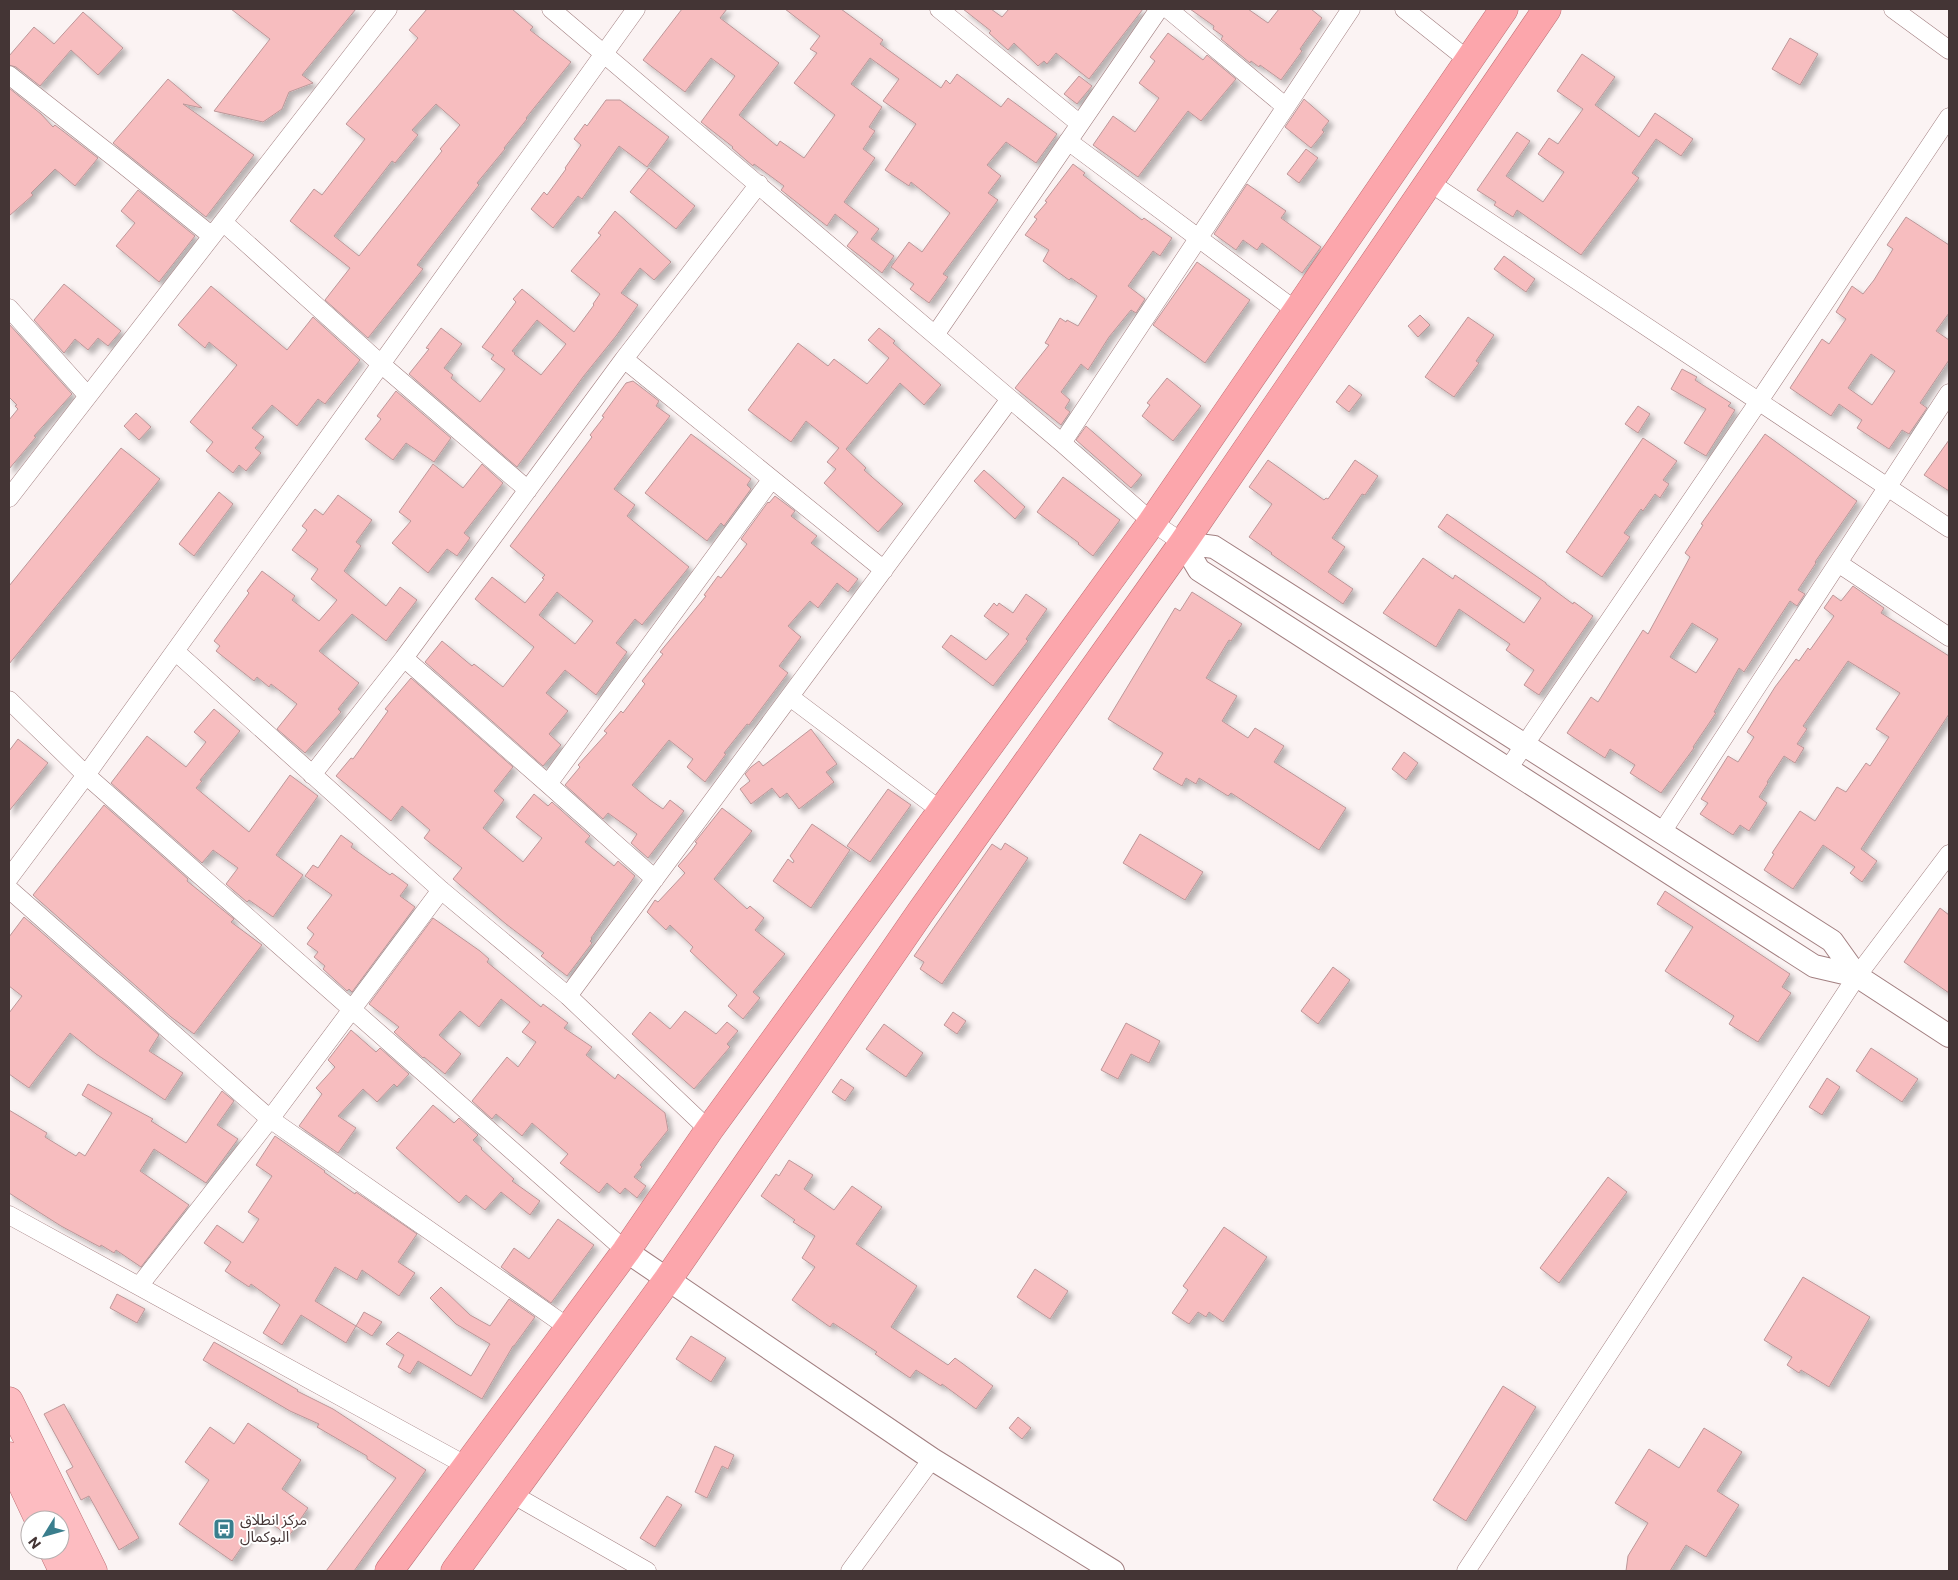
<svg xmlns="http://www.w3.org/2000/svg" width="1958" height="1580" viewBox="0 0 1958 1580" font-family="Commissioner,'Noto Sans Arabic',sans-serif">
  <style>
    .building { fill: #f7bdbf; stroke: #bc9799; fill-rule: evenodd; filter: url(#shadow) }
    .lines { fill: none; stroke-linecap: round; stroke-linejoin: round }
    .minor-casing { stroke: #a27f80; stroke-width: 19 }
    .tertiary-casing { stroke: #a27f80; stroke-width: 24 }
    .primary-casing { stroke: #bc7075; stroke-width: 29 }
    .trunk-casing { stroke: #bc7075; stroke-width: 29 }
    .minor { stroke: #fff; stroke-width: 18 }
    .tertiary { stroke: #fff; stroke-width: 22 }
    .primary { stroke: #fdbcc1; stroke-width: 28 }
    .trunk { stroke: #fca6ac; stroke-width: 28 }
    .labels { text-anchor: middle; stroke-width: 4; stroke-linejoin: round; paint-order: stroke }
    .poi-label { font-size: 15px; fill: #443535; stroke: #fff; text-anchor: start }
  </style>
  <defs>
    <filter id="shadow"><feDropShadow dx="4.5" dy="4.5" stdDeviation="2.5" flood-color="#0004"/></filter>
  </defs>
  <rect width="100%" height="100%" fill="#fbf3f3"/>
  <!-- building -->
  <path class="building" d="M231,9H356L302,75L313,83L289,92L282,109L263,122L214,111L270,39Z
    M427,9H512L533,27L530,30L571,62L526,118L527,119L504,148L505,149L477,183L479,185L417,265L423,269L368,338L325,300L350,268L290,221L314,189L322,195L365,139L346,124L418,38L409,30ZM436,104L460,125L440,149L442,151L359,256L334,236L392,161L395,163L418,135L412,130Z
    M682,9H727L720,18L779,63L739,115L777,146L780,141L804,158L835,115L794,83L817,53L810,49L820,36L785,9H841L883,40L880,44L941,88L946,80L950,84L957,74L1001,107L1008,98L1057,134L1036,163L1006,142L987,165L1001,176L988,193L998,200L943,274L948,277L929,303L910,289L914,284L891,267L909,242L922,252L950,213L911,182L909,186L885,170L916,124L883,101L899,79L870,58L851,84L882,107L869,127L875,131L863,149L875,158L844,202L879,229L871,239L894,256L882,273L847,246L858,232L835,214L827,226L781,190L784,186L754,164L753,166L732,148L733,147L701,122L735,76L711,58L685,92L643,60Z
    M963,9H991L1002,17L1009,9H1143L1089,79L1056,53L1047,64L1044,61L1038,66L1014,43L1008,50L989,33L991,31Z
    M1190,9H1248L1268,23L1279,9H1311L1322,18L1300,49L1302,51L1281,80L1260,65L1259,67L1251,61L1250,63L1221,39L1223,36L1213,29L1214,26Z
    M83,12L123,48L98,75L71,50L40,86L16,67L9,65V56L34,27L54,44Z
    M1168,33L1203,60L1207,55L1236,79L1201,121L1188,111L1138,177L1093,145L1113,116L1135,132L1159,98L1139,83L1155,61L1150,57Z
    M1790,38L1818,54L1800,85L1772,69Z
    M1582,54L1615,77L1595,105L1639,137L1655,113L1693,139L1681,156L1656,139L1632,173L1639,178L1581,255L1517,210L1513,217L1494,205L1496,202L1477,190L1517,132L1530,141L1506,176L1543,202L1564,172L1538,154L1549,138L1558,144L1583,109L1557,91Z
    M1079,76L1092,86L1077,104L1064,94Z
    M168,79L202,108L183,104L254,155L206,217L113,143Z
    M9,88L41,114L53,127L55,125L98,158L75,186L55,169L31,193L33,195L9,216Z
    M1304,99L1329,121L1322,130L1324,132L1311,148L1285,127Z
    M606,100H620L669,137L647,167L619,146L582,199L578,196L553,228L531,209L544,192L547,195L566,169L565,168L581,145L574,139L585,124L587,126Z
    M1306,149L1318,158L1299,183L1287,174Z
    M1073,164L1085,173L1083,175L1142,220L1144,218L1172,238L1160,256L1153,251L1128,286L1145,299L1136,313L1131,310L1109,337L1088,370L1081,364L1061,392L1070,400L1065,408L1070,412L1061,425L1015,388L1049,345L1045,343L1060,318L1066,322L1067,320L1078,326L1097,296L1071,278L1069,280L1047,264L1043,261L1049,250L1025,235L1037,219L1034,217L1047,202L1045,201Z
    M649,168L695,206L676,229L630,192Z
    M1247,184L1286,211L1281,218L1321,247L1302,273L1262,243L1257,250L1243,240L1236,250L1214,234Z
    M138,190L195,236L159,282L116,246L135,223L121,211Z
    M615,211L671,262L654,280L640,268L621,293L638,305L616,336L583,377L517,467L409,374L429,349L426,348L441,328L462,344L444,368L453,375L451,378L480,402L505,369L491,359L494,355L482,347L516,302L513,299L522,289L574,332L594,305L593,304L600,294L571,271L601,235L598,233ZM537,320L566,344L541,375L514,354L515,353L512,351Z
    M1906,217L1949,245V313L1936,331L1949,340V360L1920,403L1927,408L1909,434L1902,430L1889,449L1857,428L1862,420L1839,404L1831,416L1790,388L1822,339L1829,344L1846,319L1836,312L1852,286L1863,294L1874,280L1893,249L1887,245ZM1871,354L1895,371L1872,405L1848,388Z
    M1504,256L1535,279L1526,292L1494,269Z
    M1197,262L1250,300L1205,363L1153,325Z
    M64,284L121,331L108,346L98,338L88,350L75,339L64,353L34,320Z
    M211,286L287,350L313,317L360,360L325,404L318,399L297,426L272,405L252,428L264,437L255,448L261,453L246,471L239,465L233,473L206,451L213,442L190,422L237,365L209,342L205,348L178,325Z
    M1420,315L1430,325L1418,337L1408,326Z
    M1468,317L1494,335L1476,361L1479,363L1454,397L1425,377Z
    M9,324L72,394L34,436L36,437L9,469V420L18,409L15,406L17,405L9,397Z
    M879,328L895,341L893,343L941,385L924,405L900,383L846,449L866,468L864,470L903,504L878,532L824,483L836,469L827,462L839,448L806,421L791,442L748,410L798,343L828,366L834,359L867,384L889,358L868,340Z
    M1682,369L1697,377L1695,380L1731,403L1728,406L1735,410L1706,456L1684,443L1706,409L1671,389Z
    M1167,378L1201,406L1173,441L1142,416L1150,405L1147,403Z
    M633,381L659,401L656,406L670,416L614,489L635,505L627,516L689,567L642,625L635,619L616,643L627,652L596,695L565,670L546,693L568,711L549,734L561,745L543,766L425,662L442,641L472,666L474,664L503,687L534,647L475,599L492,577L525,603L544,579L542,578L545,575L510,546L592,437L590,435L604,417L602,416L626,383ZM557,592L593,621L575,644L539,615Z
    M1349,385L1362,395L1349,412L1336,402Z
    M396,391L451,438L434,462L406,443L393,460L365,439L381,419L377,416Z
    M1638,406L1650,414L1638,433L1625,424Z
    M136,413L151,427L139,440L124,426Z
    M1086,426L1142,475L1131,488L1076,440Z
    M691,434L751,479L747,485L751,489L724,526L721,523L707,541L645,493Z
    M1765,434L1857,501L1815,562L1816,563L1798,590L1805,594L1797,606L1790,601L1744,672L1739,668L1714,712L1716,713L1693,747L1694,748L1661,793L1630,773L1635,765L1610,749L1605,758L1567,733L1591,697L1598,702L1643,630L1648,634L1690,557L1685,553L1703,525L1701,524ZM1692,623L1718,639L1696,673L1670,657Z
    M1643,438L1677,461L1663,480L1669,484L1660,498L1655,494L1643,511L1641,509L1624,533L1630,537L1602,577L1566,552Z
    M1949,440V491L1924,475Z
    M121,448L160,479L9,664V586Z
    M1268,460L1324,500L1326,498L1328,499L1355,460L1378,476L1365,495L1362,494L1332,538L1345,547L1328,572L1353,589L1343,604L1271,554L1272,553L1249,537L1272,504L1249,487Z
    M433,464L463,488L482,464L503,483L464,533L470,538L457,556L447,549L428,573L392,543L411,521L399,512Z
    M984,470L1025,507L1015,519L974,481Z
    M1063,477L1120,520L1093,556L1078,544L1079,543L1037,512Z
    M219,492L233,504L194,556L179,544Z
    M338,495L372,520L356,542L361,546L344,571L386,606L400,587L417,600L386,641L352,614L319,651L359,683L338,709L341,712L305,753L277,729L297,704L271,684L269,687L257,677L254,681L216,651L220,646L214,641L249,593L247,591L262,571L295,596L292,600L319,621L337,600L311,579L318,569L292,550L307,530L302,526L315,509L323,515Z
    M775,496L795,511L791,516L817,536L811,543L858,579L848,592L837,583L818,608L810,601L788,626L801,637L779,666L788,673L749,725L747,724L724,753L726,754L705,782L687,767L693,759L669,740L638,778L632,785L650,800L663,809L670,800L684,811L648,858L631,843L637,834L608,813L603,819L565,785L580,767L578,765L607,733L604,731L621,711L623,713L645,684L642,681L663,654L660,652L706,596L704,595L718,576L721,578L747,544L741,539L768,502L769,503Z
    M1447,514L1546,583V584L1573,604L1574,602L1593,616L1539,695L1524,685L1534,670L1506,650L1510,644L1459,609L1436,647L1383,613L1423,558L1453,579L1455,575L1524,623L1541,598L1438,527Z
    M1853,586L1884,608L1881,613L1949,656V714L1861,849L1877,861L1862,882L1850,873L1855,867L1823,845L1793,889L1764,870L1774,854L1772,853L1800,811L1815,821L1837,787L1846,792L1866,763L1870,766L1889,737L1876,729L1900,693L1848,661L1803,726L1807,729L1797,744L1804,748L1795,763L1784,756L1767,782L1768,783L1759,797L1767,803L1749,831L1740,825L1733,835L1700,814L1708,803L1701,799L1728,756L1738,762L1754,737L1747,732L1775,687L1796,659L1799,661L1808,648L1810,650L1834,616L1824,608L1833,595L1841,601Z
    M1192,592L1242,624L1231,641L1229,640L1206,678L1237,696L1222,721L1248,738L1255,728L1284,746L1274,762L1346,808L1319,850L1231,793L1228,796L1199,778L1196,784L1186,778L1182,786L1153,769L1163,753L1108,719L1175,608L1180,611Z
    M1026,594L1047,609L1026,639L1028,641L993,686L942,647L951,635L986,660L1009,634L984,616L994,603L997,606L999,603L1013,613Z
    M411,678L513,767L494,791L504,800L483,828L523,862L542,838L516,817L534,794L548,806L552,802L590,836L585,842L614,866L618,861L635,876L591,938L592,939L590,941L592,943L567,976L541,956L544,953L506,924L453,879L462,868L424,838L430,830L402,806L391,821L336,776L351,758L353,759L388,711L385,709Z
    M214,709L240,731L200,780L202,781L196,788L249,832L290,775L318,796L276,855L303,875L273,917L249,900L247,902L226,884L238,868L213,850L202,863L111,783L147,736L186,767L206,742L194,732Z
    M811,729L837,764L826,772L834,782L799,809L787,793L780,798L772,788L751,804L740,789L750,781L745,774L751,767L759,761L763,766Z
    M18,739L48,763L9,811V751Z
    M1404,752L1418,763L1406,780L1392,769Z
    M888,789L911,805L870,862L847,846Z
    M104,805L188,879L187,881L234,919L231,922L262,945L194,1034L171,1017L33,895Z
    M722,808L752,831L714,879L747,909L750,906L764,918L755,930L785,954L753,992L760,998L743,1019L728,1006L737,995L690,951L693,947L670,925L666,930L647,912L655,900L658,902L685,873L678,866L692,850L697,843L695,842Z
    M812,824L850,850L811,908L773,881L788,859L793,863L794,861L790,856Z
    M1140,834L1203,872L1185,900L1123,863Z
    M341,835L353,844L351,847L390,875L392,873L408,885L400,896L415,907L352,992L349,989L347,991L323,969L325,966L314,957L318,952L307,944L314,934L307,928L332,895L305,876L313,865L318,868Z
    M1005,843L1028,858L942,984L920,969L924,962L914,956L992,844L1001,850Z
    M1665,891L1790,974L1782,987L1791,993L1758,1042L1729,1024L1734,1016L1665,971L1693,927L1657,904Z
    M1940,908L1949,915V993L1904,962Z
    M24,917L159,1035L149,1051L183,1073L165,1100L96,1054L70,1033L29,1088L9,1074V1013L22,996L9,986V937Z
    M433,918L480,951L489,959L487,962L541,1007L543,1004L568,1023L564,1028L592,1047L586,1055L615,1079L618,1074L665,1113L668,1130L640,1165L642,1167L634,1177L646,1186L637,1198L625,1188L620,1194L607,1183L599,1193L560,1163L568,1154L532,1123L522,1136L496,1114L492,1119L472,1101L507,1057L518,1067L536,1042L522,1032L530,1022L501,999L479,1027L460,1011L439,1035L461,1054L445,1074L424,1057L423,1058L394,1032L399,1027L369,1004Z
    M1333,967L1350,980L1318,1024L1301,1011Z
    M685,1011L716,1034L727,1022L738,1031L727,1044L730,1047L694,1089L632,1034L650,1012L670,1029Z
    M953,1012L966,1021L957,1034L944,1025Z
    M1126,1023L1160,1041L1149,1063L1131,1054L1118,1079L1101,1070Z
    M884,1024L923,1053L906,1077L866,1049Z
    M351,1030L376,1052L380,1048L409,1074L397,1087L394,1084L377,1102L363,1089L338,1116L356,1128L338,1153L299,1126L322,1094L316,1088L335,1067L328,1060Z
    M1871,1048L1918,1079L1902,1102L1856,1071Z
    M1827,1078L1840,1087L1822,1115L1809,1107Z
    M841,1079L854,1088L845,1101L832,1092Z
    M88,1084L153,1119L151,1121L186,1143L222,1091L234,1101L217,1125L238,1139L206,1183L154,1149L140,1171L189,1205L141,1267L116,1250L114,1253L101,1245L100,1247L61,1226L9,1193V1110L47,1133L45,1137L76,1156L79,1152L85,1156L112,1113L82,1095Z
    M433,1105L454,1123L459,1118L478,1135L473,1140L482,1148L481,1149L514,1179L512,1181L540,1201L530,1215L501,1192L485,1210L466,1195L459,1203L396,1148Z
    M275,1136L325,1171L324,1172L355,1194L356,1192L417,1234L398,1262L415,1273L399,1296L362,1270L357,1280L335,1267L315,1301L356,1326L346,1343L301,1315L282,1345L263,1333L280,1305L251,1284L249,1287L225,1271L231,1262L204,1243L217,1225L243,1243L259,1219L248,1212L272,1176L256,1165Z
    M789,1160L813,1175L804,1189L834,1210L852,1186L882,1207L856,1244L917,1286L891,1327L948,1365L955,1358L993,1386L976,1409L942,1384L941,1386L916,1370L910,1378L875,1354L877,1352L833,1323L830,1327L792,1300L815,1267L802,1258L815,1236L793,1222L795,1220L761,1196L776,1174L779,1176Z
    M1608,1177L1627,1192L1559,1283L1540,1268Z
    M558,1219L594,1245L551,1303L501,1267L514,1248L529,1259Z
    M1224,1227L1267,1257L1223,1322L1209,1312L1206,1317L1198,1312L1189,1324L1172,1313L1188,1290L1183,1286Z
    M1035,1269L1068,1291L1050,1319L1017,1297Z
    M1803,1277L1870,1317L1829,1387L1801,1370L1799,1373L1787,1365L1792,1357L1764,1340Z
    M441,1287L470,1315L490,1326L509,1299L535,1317L514,1346H513L482,1399L418,1361L410,1374L398,1367L404,1355L386,1344L398,1332L471,1376L490,1344L456,1324L430,1298Z
    M117,1294L145,1309L137,1323L110,1308Z
    M364,1312L382,1322L372,1336L356,1326Z
    M691,1336L726,1358L711,1382L676,1359Z
    M214,1342L298,1390L297,1391L333,1409L426,1470L354,1571H326L396,1478L367,1459V1456L317,1427L319,1424L290,1411L203,1360Z
    M1503,1386L1536,1407L1466,1521L1433,1500Z
    M64,1404L139,1538L119,1550L89,1496L81,1500L66,1471L73,1467L44,1414Z
    M1018,1417L1031,1428L1022,1439L1009,1428Z
    M248,1423L301,1460L282,1489L308,1508L289,1536L262,1517L232,1561L179,1524L209,1480L185,1462L210,1427L234,1444Z
    M1704,1428L1742,1452L1717,1491L1739,1505L1706,1557L1686,1545L1670,1571H1626L1628,1556L1648,1523L1615,1503L1649,1449L1679,1468Z
    M715,1446L734,1455L728,1469L722,1466L707,1498L695,1492Z
    M667,1496L682,1505L655,1547L640,1538Z"/>
  <g class="lines">
    <!-- minor casing -->
    <g class="minor-casing">
      <path id="minor" d="M551,9L1062,443L1152,522L1183,543
        M939,9L1080,124
        M1168,9L1286,107
        M1404,9L1468,60
        M1893,9L1949,50
        M9,75L120,162L212,236
        M1068,141L1295,310
        M1429,182L1949,528
        M223,222L381,364L528,490
        M9,308L88,396
        M935,335L1159,9
        M624,359L884,570
        M1062,443L1351,9
        M9,498L388,9
        M1838,563L1949,637
        M175,651L441,890L568,996L709,1130
        M404,658L548,784L655,879
        M790,697L940,810
        M9,700L86,775L626,1251
        M1508,769L1759,401L1949,117
        M312,775L404,658L624,359L759,184
        M548,784L771,480
        M1662,832L1949,393
        M9,878L86,775L636,9
        M9,889L270,1119L569,1328
        M568,996L1010,399
        M9,1215L467,1466
        M139,1286L270,1119L441,890
        M512,1494L647,1571
        M850,1571L932,1459
        M1466,1571L1857,976L1949,854"/>
    </g>
    <!-- tertiary casing -->
    <g class="tertiary-casing">
      <path id="tertiary" d="M1183,543L1199,570L1814,966L1857,976L1949,1036
        M1183,543L1214,547L1832,941L1857,976
        M626,1251L932,1459L1113,1571"/>
    </g>
    <!-- primary casing -->
    <g class="primary-casing">
      <path id="primary" d="M9,1401L93,1571
        M9,1456L39,1520
        M53,1550L63,1571"/>
    </g>
    <!-- trunk casing -->
    <g class="trunk-casing">
      <path id="trunk" d="M389,1571L626,1251L709,1130L1152,522L1504,9
        M455,1571L668,1279L920,913L1183,543L1547,9"/>
    </g>
    <!-- minor -->
    <use href="#minor" class="minor"/>
    <!-- tertiary -->
    <use href="#tertiary" class="tertiary"/>
    <!-- primary -->
    <use href="#primary" class="primary"/>
    <!-- trunk -->
    <use href="#trunk" class="trunk"/>
  </g>
  <!-- icons -->
  <defs>
    <g id="bus-square" transform="scale(1.125)"><rect x="-9" y="-9" width="18" height="18" rx="4" fill="#3a7e8d" stroke="#fff"/><path d="M-5-6H5V4H4V6H2V4H-2V6H-4V4H-5ZM-3.5-4V0h7V-4ZM-3.5 1.2v1.5H-2V1.2ZM2 1.2v1.5H3.5V1.2Z" fill="#fff"/></g>
  </defs>
  <g fill-rule="evenodd">
    <use href="#bus-square" x="224" y="1529"/>
  </g>
  <g class="labels">
    <!-- poi labels -->
    <g class="poi-label">
      <text x="240" y="1525">مركز انطلاق<tspan x="240" dy="17">البوكمال</tspan></text>
    </g>
  </g>
  <!-- border -->
  <rect width="1958" height="1580" fill="none" stroke="#443535" stroke-width="20"/>
  <!-- north arrow -->
  <g transform="translate(45 1535) rotate(233)"><circle r="24" fill="#ffffff" stroke="#b4aeae"/>
  <path d="M0-4L9 19L0 12L-9 19Z" fill="#3a7e8d"/>
  <text y="-8" font-size="14" font-weight="bold" text-anchor="middle" fill="#443535">N</text>
  </g>
</svg>
